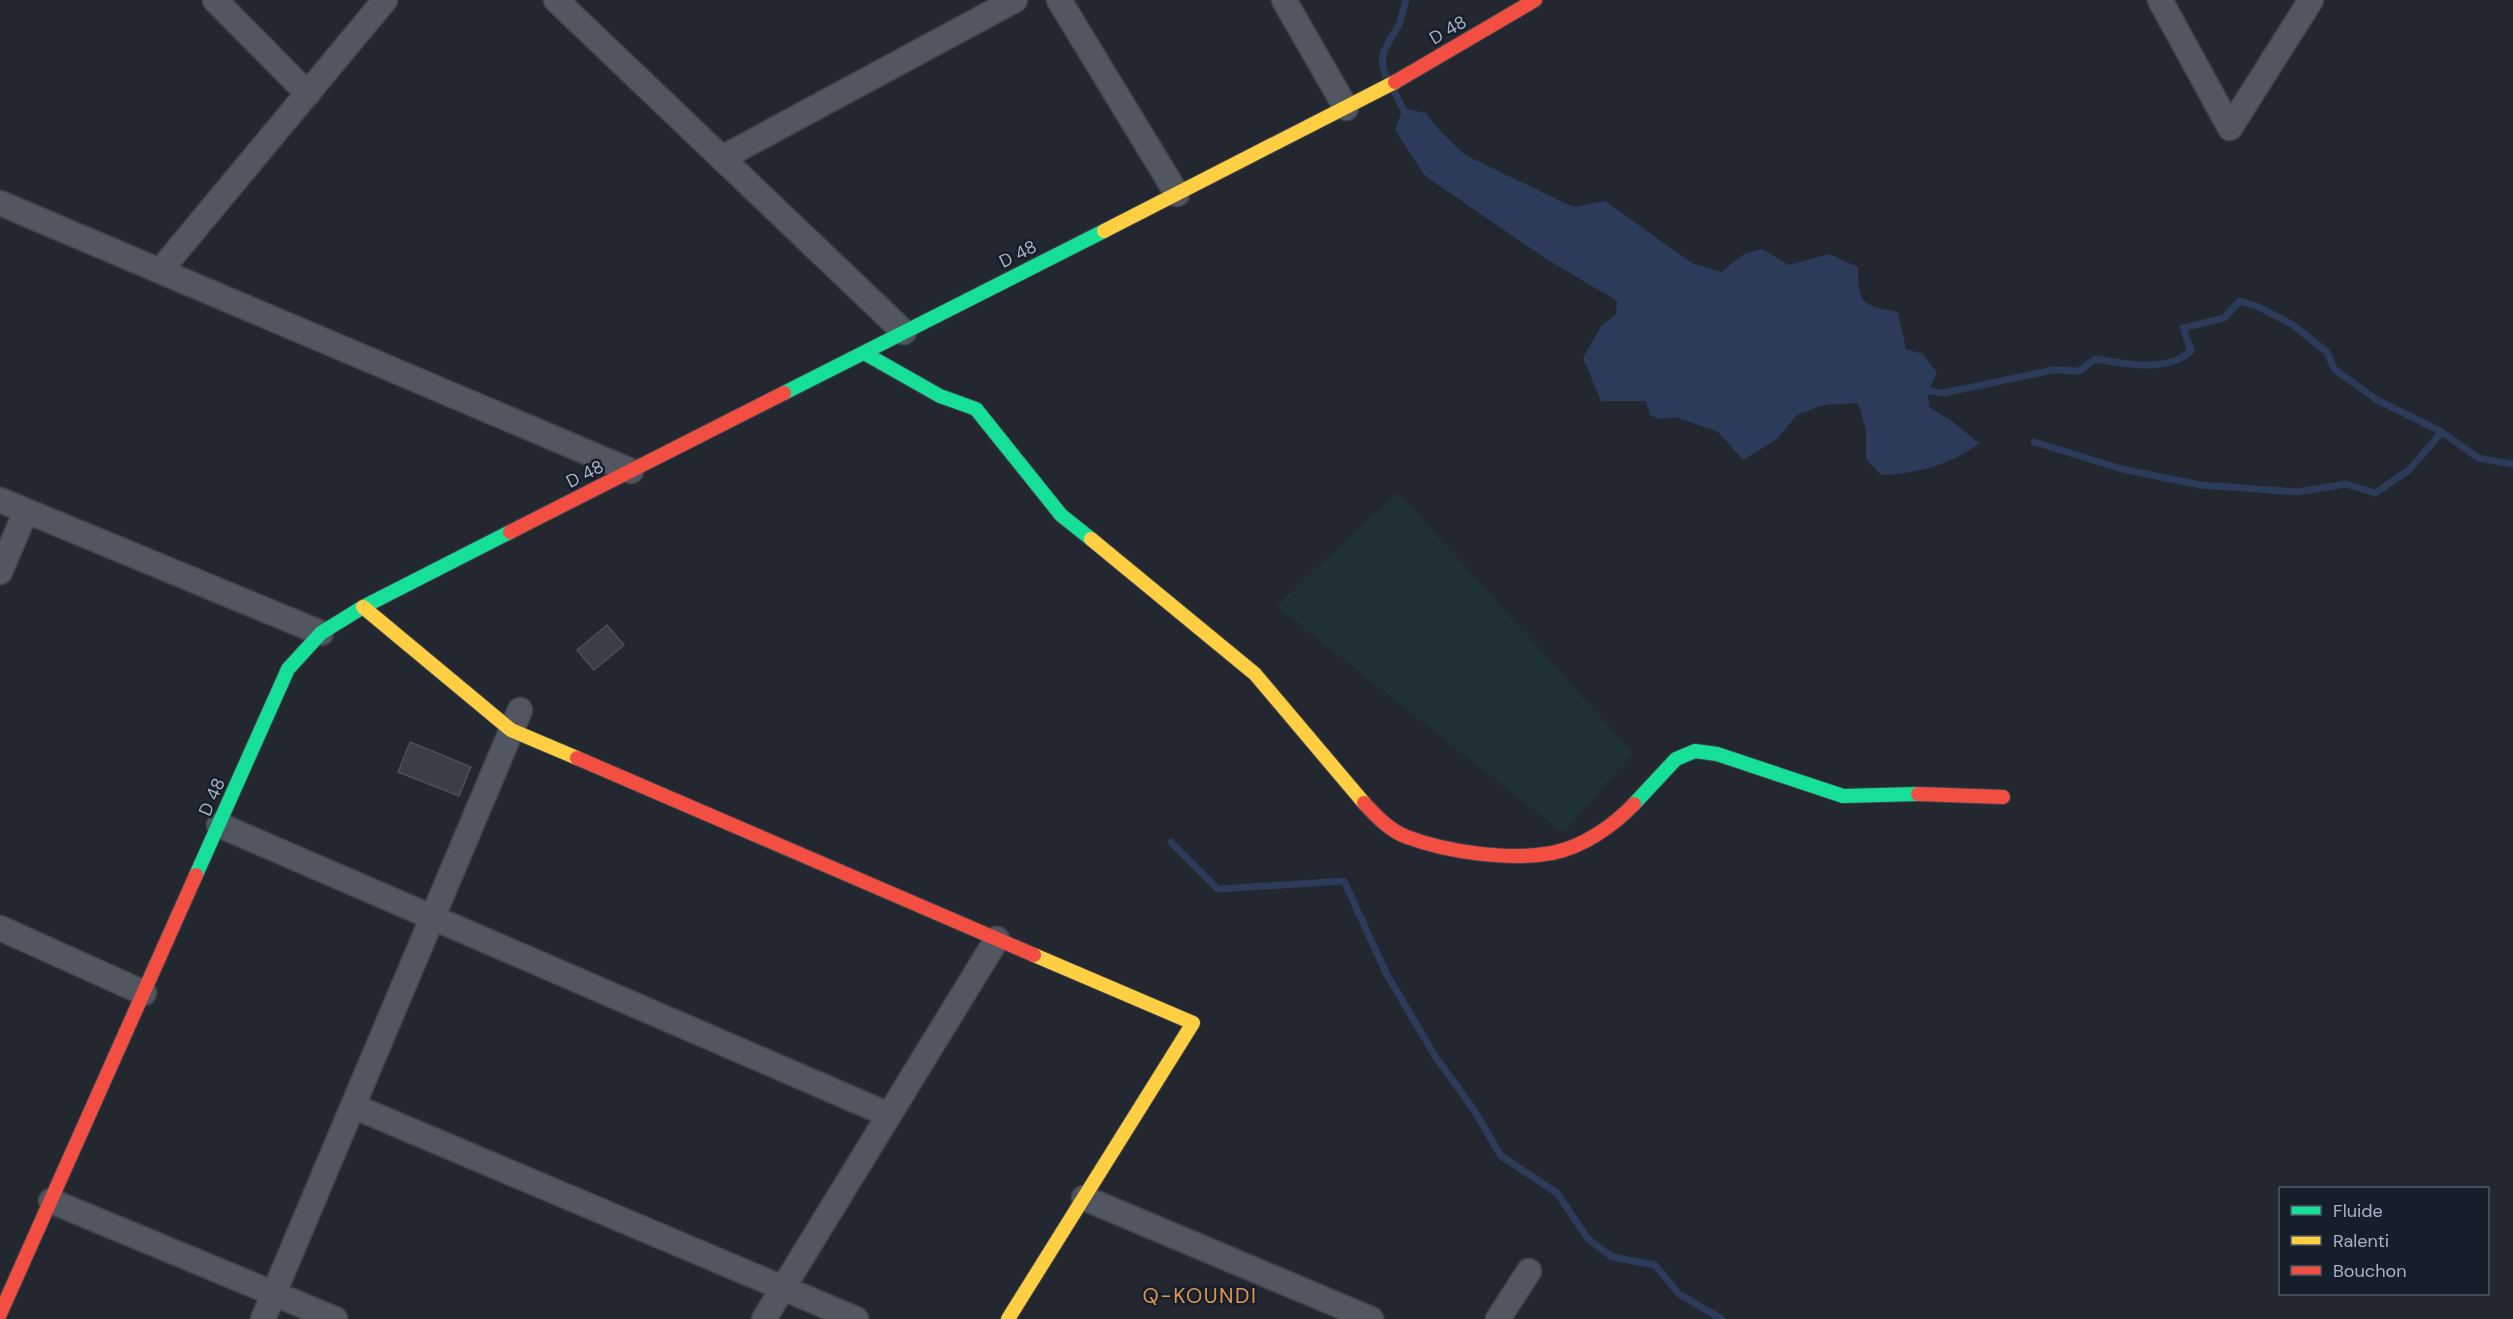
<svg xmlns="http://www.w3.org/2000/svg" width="2513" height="1319" viewBox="0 0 2513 1319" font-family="'DM Sans',sans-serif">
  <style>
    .green { fill: #203136 }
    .water { fill: #2b3b59 }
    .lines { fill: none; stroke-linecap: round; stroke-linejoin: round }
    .stream { stroke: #2b3b59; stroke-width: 7 }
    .building { fill: #3a3e47; stroke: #4a4f58; stroke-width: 1.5 }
    .street-casing { stroke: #3e4249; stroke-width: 27 }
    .fast-casing { stroke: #3e4249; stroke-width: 16 }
    .slow-casing { stroke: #3e4249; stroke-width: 16 }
    .jam-casing { stroke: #3e4249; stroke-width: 16 }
    .street { stroke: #515660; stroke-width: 24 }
    .fast { stroke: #16e098; stroke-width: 14 }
    .slow { stroke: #ffcf43; stroke-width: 14 }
    .jam { stroke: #f24e42; stroke-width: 14 }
    .labels { text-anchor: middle; stroke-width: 5; stroke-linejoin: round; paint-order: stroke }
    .street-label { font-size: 18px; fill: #a9b2c5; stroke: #161d2b }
    .quarter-label { font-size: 21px; letter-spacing: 1.5px; fill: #dc964d; stroke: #161d2b }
  </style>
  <rect width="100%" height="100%" fill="#232730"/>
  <!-- green -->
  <path class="green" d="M1398,492L1633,753L1563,833L1276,606Z"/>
  <!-- water -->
  <path class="water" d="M1403,108L1426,113L1441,132L1465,155L1565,203L1575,207L1605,201L1692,263L1721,272L1744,254L1762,249L1789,265L1829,254L1858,267C1858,305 1862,305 1898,312L1906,349L1923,354L1937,373L1928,392L1929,407L1952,421L1979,443C1952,465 1915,474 1881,475L1866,459V430L1858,403L1823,405L1797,415L1776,440L1743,460L1718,432L1676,417L1659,419L1650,415L1646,401H1601L1583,358L1601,326L1616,314L1617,301L1545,258L1425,176L1395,130Z"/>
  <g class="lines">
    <!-- stream -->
    <path class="stream" d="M1387,78C1375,53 1389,45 1399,24C1402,16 1404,8 1406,0
      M1395,93L1406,115
      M1921,390L1944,393L2053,370L2079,371L2095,359C2125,364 2167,373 2191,351L2183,328L2224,318L2240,301L2259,307L2293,325L2327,352L2334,369L2377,400L2442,432L2478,458L2513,464
      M2034,442L2122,469L2200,485L2298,492L2346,484L2375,493L2409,470L2442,432
      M1171,842L1218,889L1344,881L1386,973L1435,1056L1474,1110L1501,1156L1557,1193L1588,1239L1612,1257L1655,1265L1679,1294L1722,1319"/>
  </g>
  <!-- building -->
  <path class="building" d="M607,625L624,645L594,670L577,650Z
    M410,742L471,767L459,796L398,772Z"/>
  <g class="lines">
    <!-- street casing -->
    <g class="street-casing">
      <path id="street" d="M215,0L308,94
        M556,0L904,332
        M1059,0L1177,194
        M1284,0L1346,108
        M2160,0L2230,128L2311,0
        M722,158L1015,0
        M0,203L631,471
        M160,271L385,0
        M0,500L321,633
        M0,572L26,511
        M219,825L889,1115
        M0,928L144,993
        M353,1106L856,1319
        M1084,1198L1371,1319
        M51,1201L335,1319
        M263,1319L520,710
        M764,1319L997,939
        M1498,1319L1529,1271"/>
    </g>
    <!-- fast casing -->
    <g class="fast-casing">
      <path id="fast" d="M864,353L940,396L976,409L1061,515L1091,539
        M784,393L1104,231
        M1634,804L1676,759L1695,751L1717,754L1843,796L1918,794
        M196,875L288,669L321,633L363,607L510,532"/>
    </g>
    <!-- slow casing -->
    <g class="slow-casing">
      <path id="slow" d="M1104,231L1395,82
        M1091,539L1255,674L1364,803
        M363,607L511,730L577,758
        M1008,1319L1193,1023L1034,955"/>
    </g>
    <!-- jam casing -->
    <g class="jam-casing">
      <path id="jam" d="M1395,82L1535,0
        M510,532L784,393
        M577,758L1034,955
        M1918,794L2003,797
        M1364,803C1376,816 1390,831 1407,837C1447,852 1510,861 1552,853C1583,847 1613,826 1634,804
        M0,1314L196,875"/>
    </g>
    <!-- street -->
    <use href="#street" class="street"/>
    <!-- fast -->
    <use href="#fast" class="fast"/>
    <!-- slow -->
    <use href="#slow" class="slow"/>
    <!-- jam -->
    <use href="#jam" class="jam"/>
  </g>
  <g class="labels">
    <!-- street labels -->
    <g class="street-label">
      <text transform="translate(1448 30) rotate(-30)" y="6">D 48</text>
      <text transform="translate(1018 254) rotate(-27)" y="6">D 48</text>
      <text transform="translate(585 474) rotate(-27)" y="6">D 48</text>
      <text transform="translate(212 797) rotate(-66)" y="6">D 48</text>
    </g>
    <!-- quarter labels -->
    <g class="quarter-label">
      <text x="1200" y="1303">Q-KOUNDI</text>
    </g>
  </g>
  <!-- legend -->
  <rect x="2279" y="1187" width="210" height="108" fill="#161d2b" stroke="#515969" stroke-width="1.5"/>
  <rect x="2291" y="1206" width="30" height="9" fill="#16e098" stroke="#515969" stroke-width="1.5"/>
  <text x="2333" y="1217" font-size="18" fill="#a9b2c5">Fluide</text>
  <rect x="2291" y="1236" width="30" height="9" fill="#ffcf43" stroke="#515969" stroke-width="1.5"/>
  <text x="2333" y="1247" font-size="18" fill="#a9b2c5">Ralenti</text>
  <rect x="2291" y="1266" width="30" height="9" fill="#f24e42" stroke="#515969" stroke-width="1.5"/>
  <text x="2333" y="1277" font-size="18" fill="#a9b2c5">Bouchon</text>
</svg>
